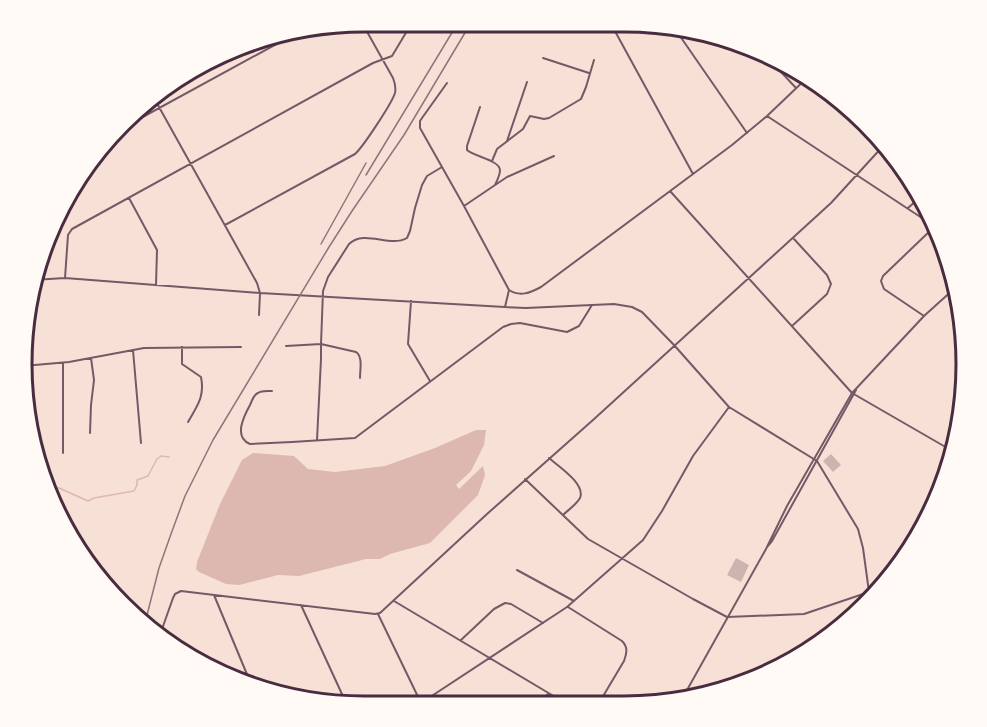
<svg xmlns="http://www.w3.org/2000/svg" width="987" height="727" viewBox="0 0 987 727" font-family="Barlow,sans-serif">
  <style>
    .water { fill: #dcb8b0 }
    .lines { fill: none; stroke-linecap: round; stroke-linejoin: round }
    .stream { stroke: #dcb8b0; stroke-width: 1.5 }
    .building { fill: #ccb4b1 }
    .minor { stroke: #755966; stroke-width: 2 }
    .tertiary { stroke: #755966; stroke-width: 2 }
    .rail { stroke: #8f747c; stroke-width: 1.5 }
    .rim { fill: none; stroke: #4a2c40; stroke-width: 3 }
  </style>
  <rect width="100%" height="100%" fill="#f7e1d7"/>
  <!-- water -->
  <path class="water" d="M476,430H486L484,445L471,471L456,485L459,489L483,466L485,475L478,495L430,543L390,554L380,559H366L299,576L278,575L239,585L226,584L199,572L196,569L197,562L220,504L242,460L253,453L294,456L308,469L335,472L385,466L435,448Z"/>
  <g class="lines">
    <!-- stream -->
    <path class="stream" d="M45,487L59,488L88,501L94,498L134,491L137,485V480L148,476L157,459L161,456L169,457"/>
  </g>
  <!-- building -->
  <path class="building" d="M831,454L841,465L833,472L823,461Z
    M736,558L749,565L741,582L727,575Z"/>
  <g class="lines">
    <!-- minor -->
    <path class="minor" d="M610,22L693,174
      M673,26L747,133
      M543,58L589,73
      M768,58L796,88
      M447,83L422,118L420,121V128L464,206L509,290L505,307
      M154,98L257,283L260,293L259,315
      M480,107L467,146V150C475,157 499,160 500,170C500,175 497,181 495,185
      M767,116L928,222
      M108,136L304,29
      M507,141L527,82
      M492,161L497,149L523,129L530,116L544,119L549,118L581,99L586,87L594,60
      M670,191L852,393L949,449
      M129,198L157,250L156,285
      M464,206L507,177L554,156
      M908,208L917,200
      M225,225L355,154C363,147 392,103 395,93C396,88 395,83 393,78L361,21
      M65,278L68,235L72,229L373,63L392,56L413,21
      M33,280L65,278L260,293L505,307L526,308L614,304L632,307L642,312L674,345L729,407L817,461L858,529L863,548L869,592
      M509,290C520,297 530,293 541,287L732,145L767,116L809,76
      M411,301L408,344L430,381
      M924,316L884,289L881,281L883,276L932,229
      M792,326L827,294L831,284L827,275L794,239
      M286,346L321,344L356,352C363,357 360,369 360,378
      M182,347V364L201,377C205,397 197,406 188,422
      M133,350L141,443
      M63,363V453
      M23,366L69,362L144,348L241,347
      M272,391C268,391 262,390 258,393C253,395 252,401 250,405C244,416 233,437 250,444L292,442L355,438L503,327L511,324L520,323L567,332L579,326L592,305
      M90,433L91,405L94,380L91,358
      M317,440L321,359V344L323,291L328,277L349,244C365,229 389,248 407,238L410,231L415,208L422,185L427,176L442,167
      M549,458C558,466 586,484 580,498C576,505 568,510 563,515
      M525,479L588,539L693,599L727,617L804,614L869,592
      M517,570L574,601
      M214,595L251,684
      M394,601L567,704
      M301,605L347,705
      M568,607L622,641C628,647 627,653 624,661L599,703
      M378,614L421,703
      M161,632L173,598L175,594L181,591L375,614L380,613L487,514L593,420L831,203L884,145
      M461,640L494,609L505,603L511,604L543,623
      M537,704L548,694
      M418,705L567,607L643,540L662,511L693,456L729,407"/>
    <!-- tertiary -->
    <path class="tertiary" d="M767,547L772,541L856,390
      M682,699L766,549L787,506L852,393L924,316L955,288"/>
    <!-- rail -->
    <path class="rail" d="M366,175L459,21
      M321,244L366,163
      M146,619L159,568L171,534L185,496L213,440L329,247L352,211L404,135L472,21"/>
  </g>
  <!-- crop -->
  <path d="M0 0H987V727H0ZM364 32H624A332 332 0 0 1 956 364V364A332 332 0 0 1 624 696H364A332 332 0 0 1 32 364V364A332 332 0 0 1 364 32Z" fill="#fffaf5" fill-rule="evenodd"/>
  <path class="rim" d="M364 32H624A332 332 0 0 1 956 364V364A332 332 0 0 1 624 696H364A332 332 0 0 1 32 364V364A332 332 0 0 1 364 32Z"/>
</svg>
